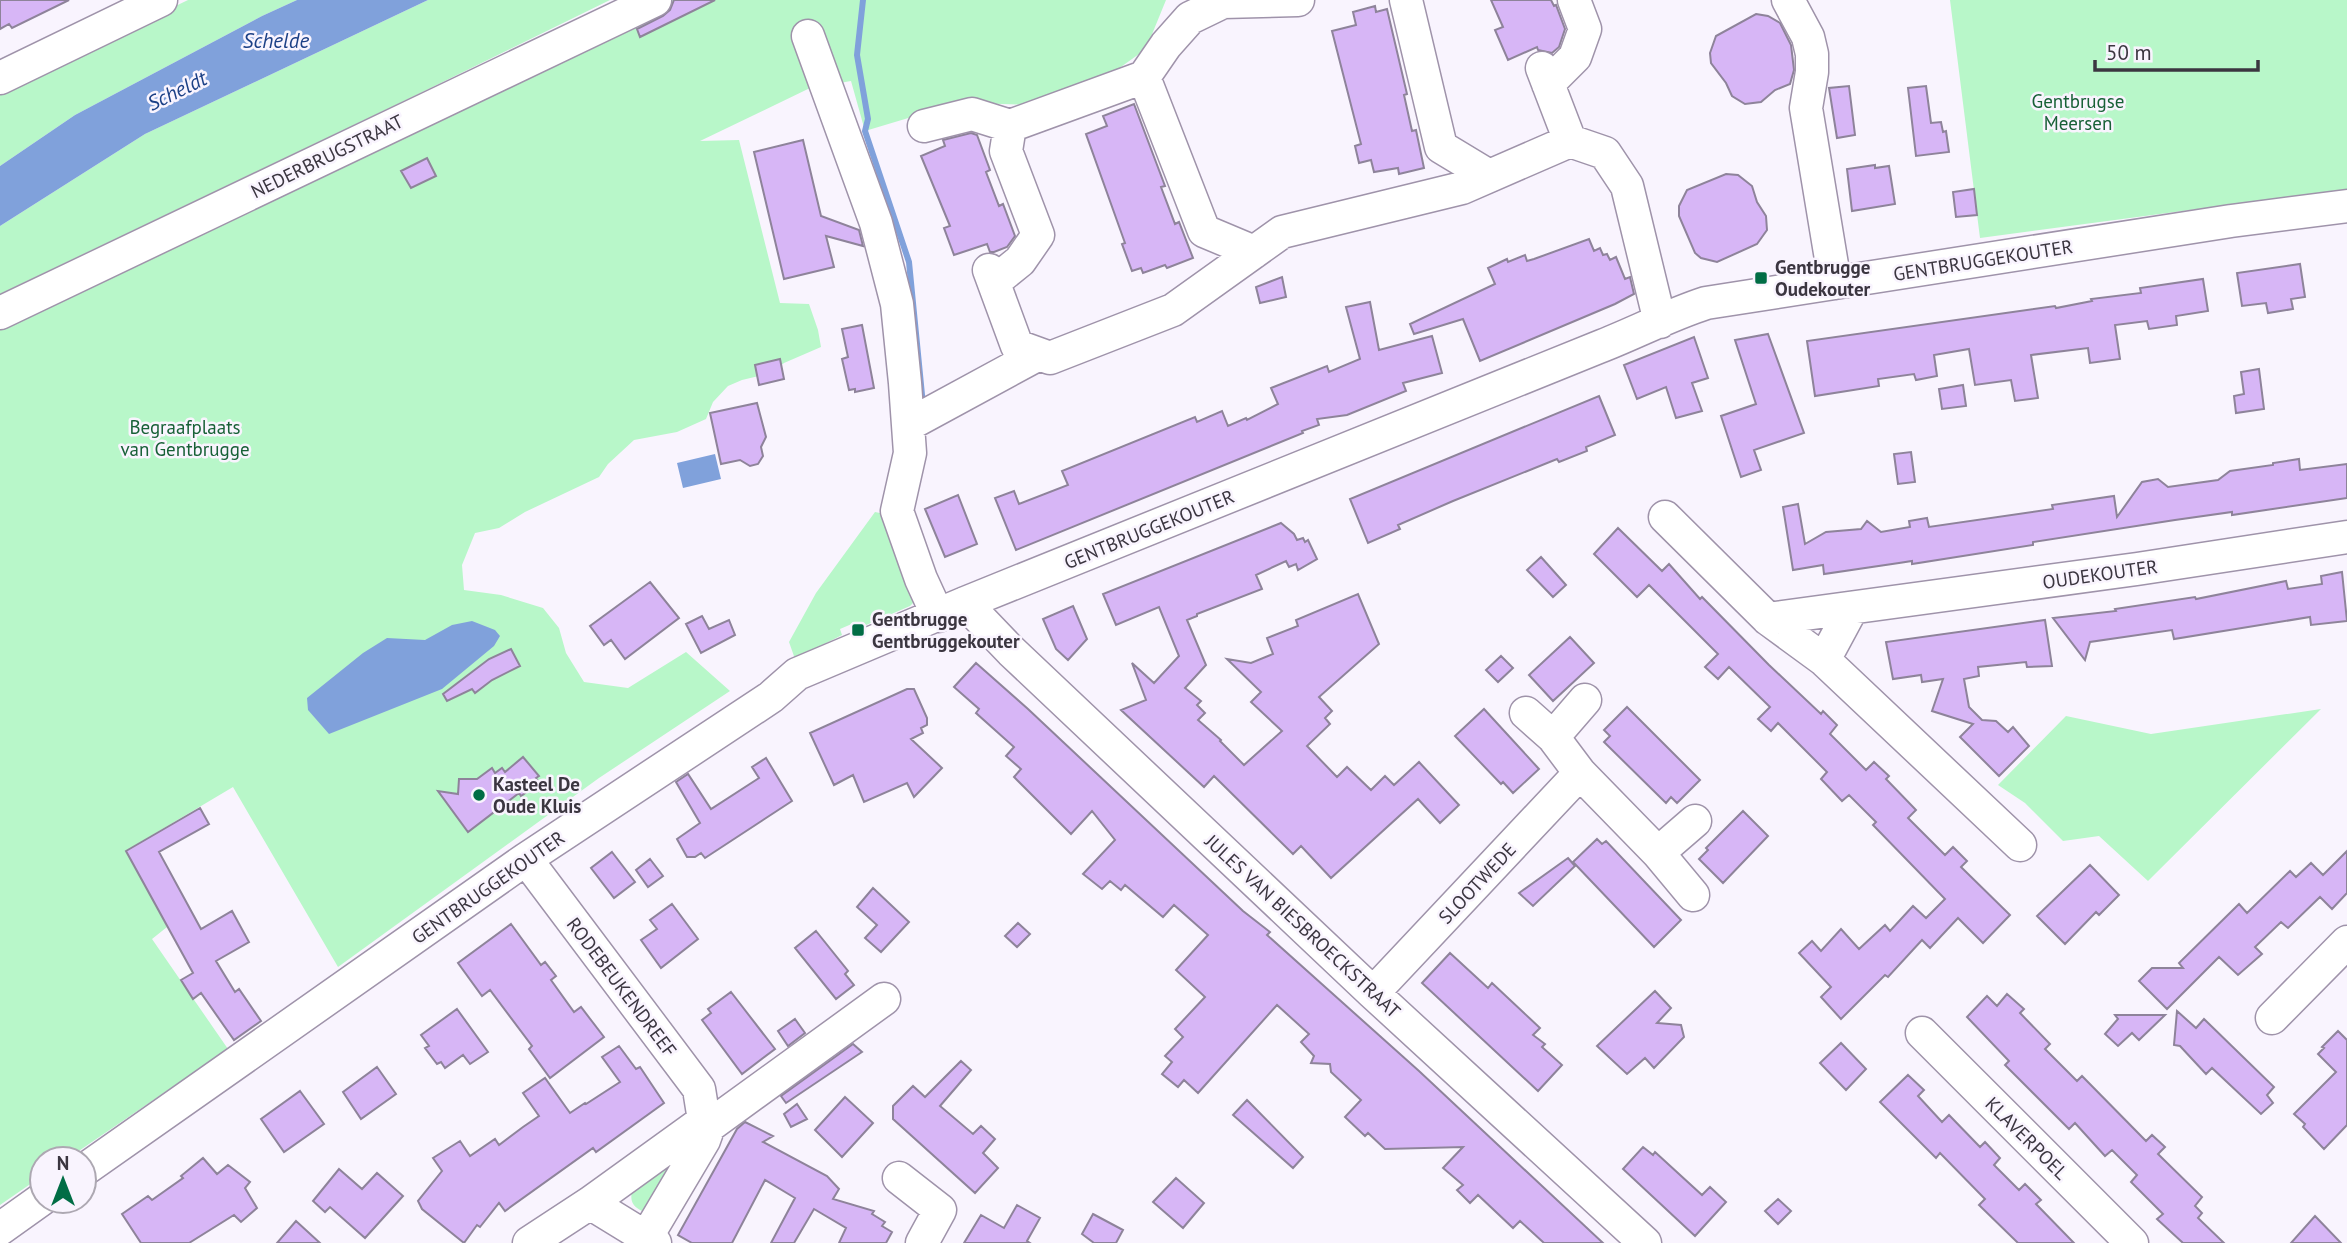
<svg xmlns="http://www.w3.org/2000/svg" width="2347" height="1243" viewBox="0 0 2347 1243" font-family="'PT Sans',sans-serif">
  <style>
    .green { fill: #b8f7c9 }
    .water { fill: #80a1db }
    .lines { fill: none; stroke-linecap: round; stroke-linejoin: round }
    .stream { stroke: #80a1db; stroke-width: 6 }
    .building { fill: #d7b6f6; stroke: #8e839a; stroke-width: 2 }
    .minor-casing { stroke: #9f93aa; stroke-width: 35 }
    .minor { stroke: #fff; stroke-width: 32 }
    .poi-dot { fill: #016d45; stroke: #f9f4fe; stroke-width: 2.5 }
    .labels { text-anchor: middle; stroke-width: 5; stroke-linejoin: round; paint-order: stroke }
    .park-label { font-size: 19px; fill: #186137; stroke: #f9f4fe }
    .street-label { font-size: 19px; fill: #3b3640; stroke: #f9f4fe }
    .poi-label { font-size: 19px; font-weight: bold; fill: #3b3640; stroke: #f9f4fe; text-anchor: start }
    .water-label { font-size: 21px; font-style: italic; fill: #1c4086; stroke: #f9f4fe }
  </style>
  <rect width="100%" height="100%" fill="#f9f4fe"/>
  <!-- green -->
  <path class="green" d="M188,0H297L262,16L75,115L0,166V91Z
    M428,0H610L406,100L0,294V226L145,134Z
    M672,0H1166L1146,49L1097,84L1032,105L971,103L945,107L865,131L851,81L810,88L700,141L739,140L780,303L809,304L818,330L821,347L784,363L771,373L742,380L728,386L713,402L706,419L677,432L634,440L608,464L599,477L525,512L499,528L475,533L462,565L464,590L501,595L543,608L559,628L566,653L584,682L628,688L686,652L730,691L599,778L338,967L233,787L127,850L167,927L152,939L228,1049L67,1159H42V1176L0,1205V323Z
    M1950,0H2347V189L1980,238Z
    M875,512L890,515L916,600L910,606L857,629L854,623L840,629L842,635L795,659L789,642L816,593Z
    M2321,709L2148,881L2099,836L2063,841L2025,803L1998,785L2066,716L2151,734Z
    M682,1151L649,1209L642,1211C632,1206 630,1201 632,1190Z"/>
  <!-- water -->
  <path class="water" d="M297,0H428L145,134L0,226V166L75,115L262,16Z
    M715,454L721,479L683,488L677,463Z
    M472,621L495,630L500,636L494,646L442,689L329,734L308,710L307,698L363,653L387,638L425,640L452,625Z"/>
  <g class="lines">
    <!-- stream -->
    <path class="stream" d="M863,0L857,55L868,119L865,131L909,262L923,405"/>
  </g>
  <!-- building -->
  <path class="building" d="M0,0H69L12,28L9,24L0,29Z
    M674,0H715L640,37L637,29L663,16L670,10Z
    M1491,0H1551L1554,6L1556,5L1565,29L1559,47L1552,53L1538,50L1537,47L1508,60L1495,30L1503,27Z
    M1375,6L1376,12L1387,9L1407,94L1404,95L1412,131L1416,130L1424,168L1399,174L1398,168L1374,172L1371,160L1359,163L1355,146L1361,144L1332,31L1356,25L1353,12Z
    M1756,14L1768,16L1780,23L1791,45L1794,70L1790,84L1775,90L1761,102L1745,104L1732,96L1726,83L1711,63L1710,53L1716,36Z
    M1849,86L1855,135L1837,138L1829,88Z
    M1926,86L1931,123L1941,122L1943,132L1946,131L1949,152L1916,156L1908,88Z
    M1134,104L1165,186L1161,187L1175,224L1179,222L1193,258L1167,268L1165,265L1143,273L1141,268L1132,271L1122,244L1125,243L1086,134L1107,126L1103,116Z
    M971,133L977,135L990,170L986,172L999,206L1003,204L1015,236L1007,247L994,252H990L987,244L954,255L944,228L950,226L921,156L945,146L943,140Z
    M803,140L821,216L859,230L863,246L826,236L834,267L784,279L754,152Z
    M427,158L436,176L411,188L401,171Z
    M1875,165V168L1889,166L1895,204L1852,211L1847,169Z
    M1726,174L1738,175L1752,186L1757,202L1766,216L1767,230L1757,244L1717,262L1701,258L1695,253L1679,216V206L1687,190Z
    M1974,189L1977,215L1956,217L1953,192Z
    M1589,239L1594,251L1600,248L1603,255L1607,254L1610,260L1616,257L1625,279L1630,277L1634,294L1615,304L1480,361L1463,319L1414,334L1410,324L1495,284L1488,268L1507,259L1508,262L1525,255L1527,261L1534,259Z
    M2300,264L2305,297L2291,299L2293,309L2268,313L2266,303L2242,306L2237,273Z
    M1282,277L1286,297L1260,303L1256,287Z
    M2203,279L2208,311L2176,316L2177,325L2149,329L2147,321L2115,325L2120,359L2090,363L2088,348L2031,355L2038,398L2015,401L2011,380L1975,385L1969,349L1934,355L1937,376L1916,380L1914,374L1878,379L1879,386L1815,396L1807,341L2055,306L2056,308L2092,301L2091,299L2141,293L2140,288Z
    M1370,302L1379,350L1432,336L1442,373L1403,383L1406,391L1347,415L1317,419L1319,425L1302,431L1303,433L1016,550L995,498L1014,491L1019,504L1068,485L1062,471L1195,417L1197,422L1222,411L1228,426L1246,418L1247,420L1278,404L1271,388L1327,366L1329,372L1360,359L1346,307Z
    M862,325L874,388L855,392V389L849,390L842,359L848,357L842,329Z
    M1768,334L1804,433L1754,450L1761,470L1741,477L1721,416L1756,404L1735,340Z
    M1694,337L1708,378L1692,383L1702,411L1676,418L1666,387L1637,399L1624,365Z
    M780,359L784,379L759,385L755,365Z
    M2259,369L2264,409L2236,413L2234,396L2244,394L2241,372Z
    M1963,385L1966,406L1942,409L1939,389Z
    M1599,396L1615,435L1586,447L1587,451L1559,462L1557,459L1453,501L1398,525L1400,529L1368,543L1350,499Z
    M757,403L766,437L761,447L763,456L758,464L750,466L740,460L721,464L710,413Z
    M1911,452L1915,482L1898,484L1894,454Z
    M2299,459L2300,470L2347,464V498L2232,515V512L2175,520L2033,542V545L1912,564V561L1899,563L1824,574L1823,565L1793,570L1783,507L1798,504L1805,544L1826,532L1861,529L1867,521L1881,532L1910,527L1909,521L1927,518L1929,527L2053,509L2052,505L2114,496L2117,517L2142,482L2158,479L2168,487L2218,480L2230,471L2273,465V463Z
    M958,495L977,544L945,557L925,509Z
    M1281,523L1294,534L1297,540L1303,538L1305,542L1308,540L1317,559L1298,570L1296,564L1289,567L1286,561L1256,575L1262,589L1197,614V616L1187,620L1206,665L1185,688L1201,701L1197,705L1205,713L1198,720L1221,740L1220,741L1244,765L1282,731L1251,702L1261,692L1227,659L1251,663L1273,654L1267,638L1298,626L1296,620L1358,594L1379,644L1319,697L1332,711L1325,718L1330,724L1307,746L1337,777L1347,767L1371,790L1385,776L1394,785L1419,762L1459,805L1440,823L1418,799L1331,878L1301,846L1293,854L1214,776L1204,787L1121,710L1146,700L1132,663L1154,683L1179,656L1159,607L1116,625L1103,594Z
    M1618,528L1662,571L1669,564L1700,599L1702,597L1769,665L1821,714L1823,711L1837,725L1830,734L1866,770L1874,762L1889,776L1886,779L1916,810L1908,818L1945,855L1953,847L1967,861L1961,867L2010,915L1983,943L1958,918L1930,948L1922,940L1888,977L1885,975L1841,1019L1821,997L1831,987L1799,953L1812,941L1821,951L1841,929L1859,949L1885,925L1890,931L1913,906L1926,918L1945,899L1873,825L1876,822L1849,795L1842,801L1821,779L1827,772L1778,723L1771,731L1758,719L1770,707L1729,667L1718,679L1705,667L1718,654L1649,585L1637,597L1594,554Z
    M1541,557L1566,585L1553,597L1527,570Z
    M2342,572L2347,621L2311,625L2310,617L2174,639L2172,630L2090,642L2085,660L2053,618L2116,611L2115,609L2195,597L2196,599L2286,581L2288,589L2322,584L2321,576Z
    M650,582L679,618L625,659L611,640L604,645L590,626Z
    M1073,606L1087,639L1068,660L1056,649L1043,619Z
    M702,616L709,629L729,620L735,635L701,653L686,624Z
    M2045,620L2052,666L2027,667L2026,662L1978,667L1979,676L1964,679L1969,707L1982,720L1996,721L2008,732L2013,727L2029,746L1999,776L1960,737L1973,724L1932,711L1943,679L1922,682L1921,675L1893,679L1886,642Z
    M1570,637L1594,663L1553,701L1529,675Z
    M511,649L520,666L492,680L475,693L472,689L447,701L443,694L489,659Z
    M1501,656L1513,668L1498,682L1486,670Z
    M976,663L1028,709L1243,911L1270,932L1267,935L1419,1071L1603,1243H1544L1520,1221L1513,1228L1478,1195L1470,1203L1457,1190L1463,1185L1443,1168L1463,1147L1385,1149L1368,1133L1365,1136L1345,1117L1361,1100L1331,1072L1330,1064L1311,1063L1314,1056L1301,1042L1309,1034L1277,1005L1198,1093L1184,1080L1178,1087L1162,1074L1172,1062L1165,1056L1183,1037L1175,1029L1205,997L1176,970L1208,935L1174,905L1163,917L1125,885L1121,890L1110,881L1102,889L1083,874L1115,840L1092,811L1071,834L1014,777L1021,769L1006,756L1014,747L976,713L979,709L954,687Z
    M907,689H914L927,718V725L921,728L923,733L911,739L942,768L914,797L907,783L864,802L853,775L834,785L810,733Z
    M1627,707L1700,780L1677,803L1671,797L1666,803L1604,742L1610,736L1604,730Z
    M1484,709L1539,769L1513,793L1503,782L1501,784L1455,736Z
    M523,757L539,776L536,778L539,783L521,796L519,793L468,832L438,791L458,794L459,779H477L492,768L495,773L502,768L505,772Z
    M766,758L792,801L705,858L701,853L695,857H687L677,839L700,823L676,782L688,774L711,809L759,778L752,767Z
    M200,808L209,824L159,852L201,929L232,911L249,942L216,961L235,992L239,989L261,1021L234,1040L201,993L193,999L181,980L193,973L126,851Z
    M1743,811L1768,836L1723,883L1699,859L1708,850L1706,848Z
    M1597,839L1602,844L1606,841L1681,920L1654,947L1573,862Z
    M2347,851V893L2332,909L2320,897L2288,928L2281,922L2255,947L2262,954L2238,975L2219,957L2167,1009L2139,981L2152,968H2183L2179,963L2239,904L2247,913L2290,871L2296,877L2311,863L2323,875Z
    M612,852L635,882L614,898L591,868Z
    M1568,858L1575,866L1533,906L1519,893Z
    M650,859L663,876L648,887L636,870Z
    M2090,865L2119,895L2099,915L2096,912L2065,944L2037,916Z
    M873,888L909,922L881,952L865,938L877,925L857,907Z
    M672,904L698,939L661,968L641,940L657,929L650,920Z
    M1018,923L1030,934L1017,947L1005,936Z
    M511,924L541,965L545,962L556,976L551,980L574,1012L581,1007L604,1037L550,1078L529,1049L532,1046L490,990L482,996L458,963Z
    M816,931L848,971L845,974L854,985L836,999L795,948Z
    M1450,953L1488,988L1492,983L1540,1028L1533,1035L1545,1044L1542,1047L1562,1065L1538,1091L1422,983Z
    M1655,991L1671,1008L1657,1023L1681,1025L1684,1037L1654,1068L1645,1058L1627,1074L1597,1046Z
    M731,992L775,1049L742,1074L702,1020L711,1013L708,1009Z
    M2007,994L2024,1009L2020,1013L2050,1044L2045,1049L2077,1081L2082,1076L2146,1141L2152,1135L2165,1147L2158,1154L2202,1197L2195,1206L2202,1213L2198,1218L2224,1243H2183L2157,1219L2163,1214L2131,1182L2137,1175L2112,1150L2105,1156L2075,1123L2069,1129L2005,1065L2009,1061L1967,1017L1987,996L1997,1006Z
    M457,1009L488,1052L470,1064L463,1055L445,1068L441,1062L437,1064L425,1048L429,1046L421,1035Z
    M2177,1011L2196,1028L2204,1019L2274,1087L2267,1095L2273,1103L2261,1114L2212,1068L2206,1074L2180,1046L2174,1045Z
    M2115,1015H2165L2139,1040L2132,1033L2118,1046L2105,1034L2118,1019Z
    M795,1019L805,1033L788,1046L778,1031Z
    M2338,1031L2347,1040V1125L2324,1149L2303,1127L2305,1124L2294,1114L2336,1072L2318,1054L2324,1048L2322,1047Z
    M1841,1043L1866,1069L1846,1090L1820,1063Z
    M853,1044L862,1052L786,1103L781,1096Z
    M619,1046L636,1069L640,1067L664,1103L596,1152L593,1148L505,1211L499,1203L480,1227L477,1225L464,1243L422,1209L418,1201L442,1171L433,1158L460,1141L470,1156L495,1139L499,1145L523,1127L539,1116L523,1093L545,1078L570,1113L585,1103L586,1104L620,1082L602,1057Z
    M961,1061L971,1070L940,1106L973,1134L981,1126L995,1139L983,1153L998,1168L975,1193L893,1119V1106L913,1086L925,1097Z
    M377,1067L396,1094L361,1119L343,1092Z
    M1908,1075L1924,1090L1918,1096L1942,1122L1949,1115L1980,1147L1985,1142L2000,1158L1994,1165L2019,1190L2025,1184L2041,1200L2036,1204L2074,1243H2018L1979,1205L1985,1199L1940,1153L1936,1158L1880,1102Z
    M300,1091L324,1124L284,1152L261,1119Z
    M845,1097L873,1123L842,1157L815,1130Z
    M1247,1100L1303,1157L1293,1168L1233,1115Z
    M797,1104L807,1119L791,1127L784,1114Z
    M745,1122L773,1136L763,1142L827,1176L839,1189L833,1199L874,1211L872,1214L885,1222L882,1226L892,1232L886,1243H839L846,1228L814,1209L794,1243H771L795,1198L765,1180L732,1243H692L678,1235L737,1129Z
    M1643,1147L1653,1155L1655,1152L1702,1195L1710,1187L1726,1202L1695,1236L1623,1169Z
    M203,1158L217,1174L228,1165L250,1182L245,1188L257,1208L241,1222L234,1215L189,1243H141L122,1214L148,1196L152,1200L183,1178L181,1176Z
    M339,1169L362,1189L377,1173L403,1196L365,1238L330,1207L325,1212L313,1201Z
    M1176,1178L1204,1203L1183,1228L1153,1202Z
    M1778,1199L1791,1211L1778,1224L1765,1211Z
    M1017,1205L1040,1218L1027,1241L1030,1243H964L981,1215L1004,1228Z
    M1093,1214L1123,1230L1116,1243H1094L1082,1234Z
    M2315,1216L2341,1243H2291Z
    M296,1221L320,1243H277Z"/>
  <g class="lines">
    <!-- minor casing -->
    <g class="minor-casing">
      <path id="minor" d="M1406,0L1441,147L1489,176
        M1788,0L1808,37L1812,54V72L1806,108L1835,283
        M808,36L876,223L897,304L905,383L910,453L897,511L921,579L938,616
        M1144,77L1204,231L1254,252
        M0,78L161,0
        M1548,84L1575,57L1585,29L1574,0
        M924,126L972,114L1010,126
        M1570,141L1605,153L1627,186L1660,322
        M989,270L1017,346L1050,358L1173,310L1282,232L1462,188L1570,141L1542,68
        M994,282L1020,261L1038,235L1006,151L1010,126L1144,77L1166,45L1190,18L1223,2L1298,0
        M0,313L655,0
        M908,425L1037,355
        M1665,517L1768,619L1824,660L2020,845
        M965,603L1011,651L1373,993L1645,1243
        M1768,619L2137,569L2347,537
        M1824,660L1852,608
        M1526,713L1553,737L1580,773
        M1553,737L1585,700
        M1658,853L1695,821
        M526,859L699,1089L703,1114L709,1126L704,1140L646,1238
        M1373,993L1580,773L1658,853L1693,895
        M2272,1018L2347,942
        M1922,1033L2132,1243
        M709,1126L884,999
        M84,1170L526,859L771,697L797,674L965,603L1599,347C1635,333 1669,315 1706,303L2231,221L2347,206
        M899,1178L940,1210L922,1243
        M590,1203L655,1243
        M0,1229L42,1199
        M529,1243L590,1203L705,1120"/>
    </g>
    <!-- minor -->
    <use href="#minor" class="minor"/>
  </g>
  <!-- markers -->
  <g class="poi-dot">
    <rect x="1754" y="271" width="14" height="14" rx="3.5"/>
    <rect x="851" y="623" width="14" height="14" rx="3.5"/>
    <circle cx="479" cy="795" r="7"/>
  </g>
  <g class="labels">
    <!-- park labels -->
    <g class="park-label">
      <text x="2078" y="108">Gentbrugse<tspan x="2078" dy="22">Meersen</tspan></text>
      <text x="185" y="434">Begraafplaats<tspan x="185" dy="22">van Gentbrugge</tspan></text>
    </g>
    <!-- street labels -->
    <g class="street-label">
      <text transform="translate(327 156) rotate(-26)" y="7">NEDERBRUGSTRAAT</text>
      <text transform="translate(1983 260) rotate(-9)" y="7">GENTBRUGGEKOUTER</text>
      <text transform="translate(1149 529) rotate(-22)" y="7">GENTBRUGGEKOUTER</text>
      <text transform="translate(2100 574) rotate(-8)" y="7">OUDEKOUTER</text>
      <text transform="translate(1477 883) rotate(-47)" y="7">SLOOTWEDE</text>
      <text transform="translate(488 887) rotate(-35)" y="7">GENTBRUGGEKOUTER</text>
      <text transform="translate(1303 926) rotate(43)" y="7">JULES VAN BIESBROECKSTRAAT</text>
      <text transform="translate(622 987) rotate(53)" y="7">RODEBEUKENDREEF</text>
      <text transform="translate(2027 1138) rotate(45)" y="7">KLAVERPOEL</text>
    </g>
    <!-- poi labels -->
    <g class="poi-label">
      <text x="1775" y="274">Gentbrugge<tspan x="1775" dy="22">Oudekouter</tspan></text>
      <text x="872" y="626">Gentbrugge<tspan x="872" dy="22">Gentbruggekouter</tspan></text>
      <text x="493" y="791">Kasteel De<tspan x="493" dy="22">Oude Kluis</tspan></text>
    </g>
    <!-- water labels -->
    <g class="water-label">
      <text x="276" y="48">Schelde</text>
      <text transform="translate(177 91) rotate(-26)" y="7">Scheldt</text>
    </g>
  </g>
  <!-- north arrow -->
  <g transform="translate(63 1180)"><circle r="33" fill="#f9f4fe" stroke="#ada8b2" stroke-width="2"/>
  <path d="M0-5L12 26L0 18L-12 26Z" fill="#016d45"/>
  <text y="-10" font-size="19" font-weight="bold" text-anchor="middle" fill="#3b3640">N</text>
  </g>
  <!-- scale -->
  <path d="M2095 60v10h163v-10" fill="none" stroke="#3b3640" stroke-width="3.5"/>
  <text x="2106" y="60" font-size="21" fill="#3b3640" stroke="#f9f4fe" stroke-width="5" paint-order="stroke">50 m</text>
</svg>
